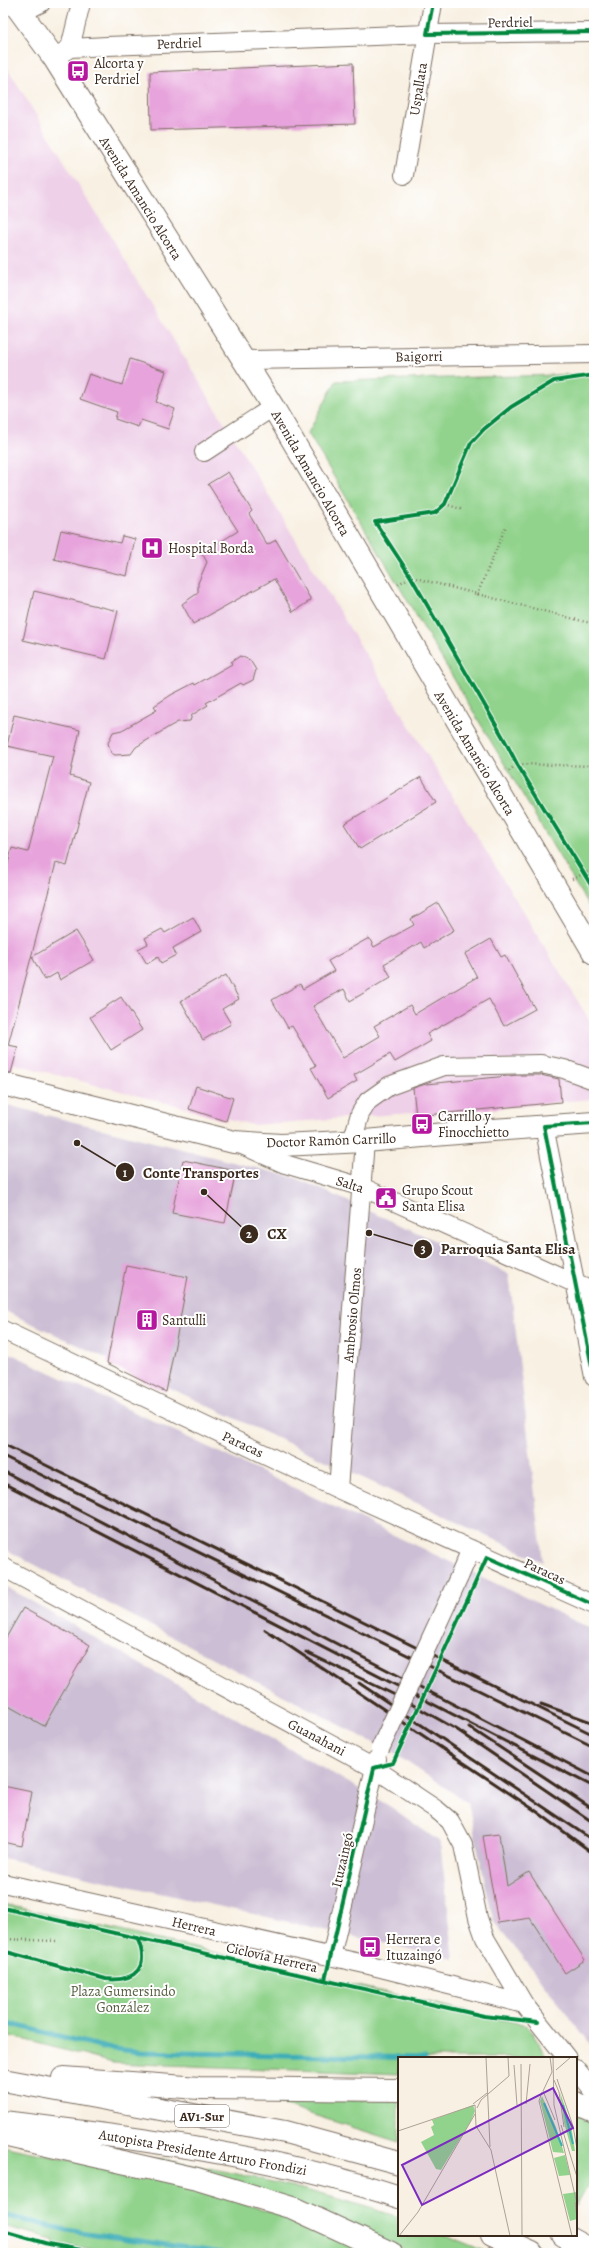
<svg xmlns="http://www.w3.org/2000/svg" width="597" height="2256" viewBox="0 0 597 2256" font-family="Alegreya,serif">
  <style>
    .built { fill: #eed0e8 }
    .industrial { fill: #ccbed4 }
    .green { fill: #91d38c; stroke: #667e55 }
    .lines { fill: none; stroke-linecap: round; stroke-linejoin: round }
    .stream { stroke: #3dadb7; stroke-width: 5 }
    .building { fill: #e7a4dc }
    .minor-casing { stroke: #7d6f63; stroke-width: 20 }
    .major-casing { stroke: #7d6f63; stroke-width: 24 }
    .highway-casing { stroke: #7d6f63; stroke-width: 24 }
    .path { stroke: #7d6f63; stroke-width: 2.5; stroke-dasharray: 1 3; stroke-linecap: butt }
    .minor { stroke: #fff; stroke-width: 18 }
    .major { stroke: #fff; stroke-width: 22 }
    .highway { stroke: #fff; stroke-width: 22 }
    .rail { stroke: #3b2a1e; stroke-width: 3 }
    .minor-bridge-casing { stroke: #7d6f63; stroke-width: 20; stroke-linecap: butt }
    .minor-bridge { stroke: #fff; stroke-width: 18 }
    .cycleway-casing { stroke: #fff; stroke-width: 6 }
    .cycleway { stroke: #00873e; stroke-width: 4 }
    .labels { text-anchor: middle; stroke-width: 4; stroke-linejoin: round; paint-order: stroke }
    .shield { fill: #fff; stroke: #766a62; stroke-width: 1 }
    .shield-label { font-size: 13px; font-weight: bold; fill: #3b2a1e }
    .street-label { font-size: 14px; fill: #3b2a1e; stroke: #fff }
    .poi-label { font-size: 14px; fill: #3b2a1e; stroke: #fff; text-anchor: start }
    .park-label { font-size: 14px; fill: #555d3f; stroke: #fff }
    .inset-river { fill: none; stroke: #3dadb7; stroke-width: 2 }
    .inset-road { fill: none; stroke: #aca194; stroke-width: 1 }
    .view { fill: #7b2cbf; fill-opacity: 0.15; stroke: #7b2cbf; stroke-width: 2 }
    .inset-edge { fill: none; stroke: #3b2a1e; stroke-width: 2 }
    .leader { fill: none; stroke: #3b2a1e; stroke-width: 1.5 }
    .callout-dot { fill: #3b2a1e; stroke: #fff; stroke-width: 1.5 }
    .mark-label { font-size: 12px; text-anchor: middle; font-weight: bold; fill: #fff }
    .callout-label { font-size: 15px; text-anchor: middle; font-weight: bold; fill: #3b2a1e; stroke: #fff; stroke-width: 4; stroke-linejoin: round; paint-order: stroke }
  </style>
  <rect width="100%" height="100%" fill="#fff"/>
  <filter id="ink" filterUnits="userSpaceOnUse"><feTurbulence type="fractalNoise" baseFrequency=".025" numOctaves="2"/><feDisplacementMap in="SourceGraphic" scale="8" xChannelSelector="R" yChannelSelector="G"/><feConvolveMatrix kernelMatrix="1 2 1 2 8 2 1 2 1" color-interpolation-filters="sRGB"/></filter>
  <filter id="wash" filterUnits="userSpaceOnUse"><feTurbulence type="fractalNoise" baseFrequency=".012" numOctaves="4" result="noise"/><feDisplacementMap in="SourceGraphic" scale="16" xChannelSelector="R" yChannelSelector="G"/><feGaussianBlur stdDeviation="0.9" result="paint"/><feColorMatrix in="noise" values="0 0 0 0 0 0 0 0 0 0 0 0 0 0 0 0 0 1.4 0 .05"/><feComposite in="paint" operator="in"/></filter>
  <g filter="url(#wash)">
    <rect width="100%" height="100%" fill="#f8f0e2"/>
    <!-- built -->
    <path class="built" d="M3,66L8,69L594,1028V1099L253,1125L3,1061Z"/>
    <!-- industrial -->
    <path class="industrial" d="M3,1104L296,1178L509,1274L543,1562L3,1310Z
      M3,1350L594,1630V2048L493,1920L468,1803L395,1754L3,1548Z
      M3,1585L391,1807L440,1842L454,1959L3,1858Z"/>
    <!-- green -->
    <path class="green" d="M594,374V915L308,433L336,381Z
      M3,1904L527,2025L548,2058H399V2074L113,2063L3,2034Z
      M266,2100H399V2142Z
      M576,2113L594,2124V2174L576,2206Z
      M3,2146L187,2186L305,2222L375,2253H122L55,2244L53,2239L3,2226Z
      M150,2158C235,2171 317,2191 399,2217V2235H446L490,2253H404L360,2230Z"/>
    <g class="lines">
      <!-- stream -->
      <path class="stream" d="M3,2022L107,2048L141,2052L425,2058
        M3,2215L67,2230L221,2253"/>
    </g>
    <g id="blocks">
      <!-- building -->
      <path class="building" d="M353,63L355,124L151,130L150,72Z
        M130,359L166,371L156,402L175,409L168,429L141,420L138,427L115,419L117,412L80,399L89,374L122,385Z
        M228,472L252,511L249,514L267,545L276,540L311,600L293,612L274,579L193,624L182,604L198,593V583L207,562L202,553L238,531L208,484Z
        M61,530L120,543L122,536L135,539L127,576L54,559Z
        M34,591L118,611L106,659L23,640Z
        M240,656L250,660L256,670L253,680L243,685L241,683L206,703L208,705L192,715L190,721L178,722L169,727L136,747L131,754L115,755L111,753L108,743L113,732L122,730L157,710L154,706L171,695L194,683L195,685L232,664L231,662Z
        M14,715L80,730L70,776L89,782L67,866L56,863L8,1045L18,1047L11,1073L3,1072V883L12,848L28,852L53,756L7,746Z
        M421,777L436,802L360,849L344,824Z
        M438,903L454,930L424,948L421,942L384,964L391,977L350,1001L344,989L313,1006L343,1058L380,1036L374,1026L410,1005L415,1014L477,977L465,954L491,939L501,957L505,955L535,1009L504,1026L489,999L427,1034L431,1041L395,1062L390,1054L354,1075L357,1081L328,1098L311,1068L316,1066L292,1026L288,1028L272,1000L300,984L303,989L334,971L328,961L369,938L374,947L414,925L411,919Z
        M193,917L201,932L173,948L176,955L161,963L158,957L147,964L138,949L148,944L145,938L162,929L165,933Z
        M76,931L94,960L60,980L57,973L45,980L32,957Z
        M226,975L239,999L222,1009L231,1024L203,1040L181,1001Z
        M121,997L142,1030L111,1050L90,1017Z
        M518,1075H540L559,1079L561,1102L416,1116L413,1088L426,1084Z
        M196,1086L233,1098L226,1121L189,1109Z
        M183,1160L236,1171L225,1223L172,1213Z
        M126,1265L188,1277L166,1392L107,1363Z
        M23,1608L90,1645L44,1726L3,1703V1643Z
        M3,1786L32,1792L22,1846L3,1842Z
        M499,1834L507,1886L529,1872L585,1960L565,1973L530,1918L498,1923L483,1836Z"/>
    </g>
  </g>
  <g filter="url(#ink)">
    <use href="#blocks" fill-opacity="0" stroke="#7d6f63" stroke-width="1"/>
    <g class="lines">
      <!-- minor casing -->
      <g class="minor-casing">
        <path id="minor" d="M21,13L41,3
          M70,48L81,3
          M54,58L70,48L107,46L427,34L594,32
          M404,175L433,3
          M244,360L594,354
          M204,452L273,407
          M544,1126L594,1377
          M352,1142L360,1114L368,1101L389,1086L444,1066L541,1064L564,1069L594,1080
          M242,1145L285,1164L362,1187L594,1292
          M3,1330L338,1489L594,1605
          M338,1489L365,1141
          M3,1567L374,1768L437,1810L450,1821L463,1845L478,1918L485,1938L524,2004L567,2058
          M459,1577L471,1549
          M3,1883L369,1965L524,2004
          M331,1957L377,1759
          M576,2069L594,2091"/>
      </g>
      <!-- major casing -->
      <g class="major-casing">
        <path id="major" d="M14,3L54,58L273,407L594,953
          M3,1084L234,1142L281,1145L365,1141L492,1130L594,1123"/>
      </g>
      <!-- highway casing -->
      <g class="highway-casing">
        <path id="highway" d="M63,2078L199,2088L399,2090
          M3,2080L285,2132L399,2163
          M576,2103L594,2111
          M3,2122C137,2138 271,2155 399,2197
          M3,2135L197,2179L293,2208L391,2253
          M492,2235L532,2253
          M563,2235L594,2252"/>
      </g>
      <!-- path -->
      <path class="path" d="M445,504L461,509
        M398,584L411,577L594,624
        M477,595L506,526
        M509,771L517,764L594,766
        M572,879L594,869
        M3,1939L56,1941"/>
      <!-- minor -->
      <use href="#minor" class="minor"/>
      <!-- major -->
      <use href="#major" class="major"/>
      <!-- highway -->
      <use href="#highway" class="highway"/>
      <!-- rail -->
      <path class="rail" d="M3,1444L594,1735
        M3,1456L594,1747
        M3,1471L594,1777
        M3,1483L594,1787
        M265,1630L536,1811L594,1854
        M306,1652L397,1696L456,1729L594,1823
        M359,1683L594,1841
        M541,1704L594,1723
        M469,1727L594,1810"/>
      <!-- minor-bridge casing -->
      <g class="minor-bridge-casing">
        <path id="minor-bridge" d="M380,1749L459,1577"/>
      </g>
      <!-- minor-bridge -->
      <use href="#minor-bridge" class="minor-bridge"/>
      <!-- cycleway casing -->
      <g class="cycleway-casing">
        <path id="cycleway" d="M433,3L427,34L594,32
          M594,375L554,381L511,407L484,429L471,443L445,504L435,513L375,522L411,577L504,739L517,764L594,890
          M594,1123L544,1126L594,1377
          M3,1908L484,2016L538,2022
          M3,1951L106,1979C137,1982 150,1966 137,1938
          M325,1980L374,1768L393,1763L487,1557L594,1605
          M3,2231L48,2244L98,2253"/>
      </g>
      <!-- cycleway -->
      <use href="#cycleway" class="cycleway"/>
    </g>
  </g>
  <!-- icons -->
  <defs>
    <g id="bus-square" transform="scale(1.15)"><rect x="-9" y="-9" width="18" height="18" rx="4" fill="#b5179e" stroke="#fff"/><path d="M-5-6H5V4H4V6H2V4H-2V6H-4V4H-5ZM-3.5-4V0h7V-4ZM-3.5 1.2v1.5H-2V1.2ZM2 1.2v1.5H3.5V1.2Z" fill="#fff"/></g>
    <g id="hospital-square" transform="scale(1.15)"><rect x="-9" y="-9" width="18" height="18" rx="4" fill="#b5179e" stroke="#fff"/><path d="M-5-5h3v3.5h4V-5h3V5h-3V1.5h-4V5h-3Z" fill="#fff"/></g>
    <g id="civic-square" transform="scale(1.15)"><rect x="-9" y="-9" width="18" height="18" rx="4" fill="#b5179e" stroke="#fff"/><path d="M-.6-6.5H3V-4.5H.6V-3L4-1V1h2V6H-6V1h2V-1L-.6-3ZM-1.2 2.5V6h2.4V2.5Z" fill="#fff"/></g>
    <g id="building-square" transform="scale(1.15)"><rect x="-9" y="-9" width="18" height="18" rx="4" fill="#b5179e" stroke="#fff"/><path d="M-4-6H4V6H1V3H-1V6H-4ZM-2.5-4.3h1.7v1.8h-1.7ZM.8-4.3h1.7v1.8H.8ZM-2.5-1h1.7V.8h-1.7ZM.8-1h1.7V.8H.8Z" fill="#fff"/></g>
  </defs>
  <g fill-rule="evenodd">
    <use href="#bus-square" x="78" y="71"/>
    <use href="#hospital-square" x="152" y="548"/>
    <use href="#bus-square" x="422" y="1124"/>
    <use href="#civic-square" x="386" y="1198"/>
    <use href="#building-square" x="147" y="1320"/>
    <use href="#bus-square" x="370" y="1947"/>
  </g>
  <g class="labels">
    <!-- shield labels -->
    <rect class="shield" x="175" y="2105" width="54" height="22" rx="3"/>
    <g class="shield-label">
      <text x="202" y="2121">AV1-Sur</text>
    </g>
    <!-- street labels -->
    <g class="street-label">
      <text transform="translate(510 22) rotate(-1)" y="5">Perdriel</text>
      <text transform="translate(179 43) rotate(-2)" y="5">Perdriel</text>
      <text transform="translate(418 89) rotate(-81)" y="5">Uspallata</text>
      <text transform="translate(141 198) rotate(58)" y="5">Avenida Amancio Alcorta</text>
      <text transform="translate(419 356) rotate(-1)" y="5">Baigorri</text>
      <text transform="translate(311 473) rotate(60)" y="5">Avenida Amancio Alcorta</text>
      <text transform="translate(475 753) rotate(59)" y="5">Avenida Amancio Alcorta</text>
      <text transform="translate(331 1140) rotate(-2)" y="5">Doctor Ramón Carrillo</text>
      <text transform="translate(350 1184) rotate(18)" y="5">Salta</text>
      <text transform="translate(352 1315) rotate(-85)" y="5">Ambrosio Olmos</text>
      <text transform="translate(243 1444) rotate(25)" y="5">Paracas</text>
      <text transform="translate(545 1571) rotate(25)" y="5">Paracas</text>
      <text transform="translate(317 1737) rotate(28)" y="5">Guanahani</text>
      <text transform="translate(342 1860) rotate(-77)" y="5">Ituzaingó</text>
      <text transform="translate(194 1926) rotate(13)" y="5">Herrera</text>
      <text transform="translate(272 1957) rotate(13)" y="5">Ciclovía Herrera</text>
      <text transform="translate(203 2152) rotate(10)" y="5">Autopista Presidente Arturo Frondizi</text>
    </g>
    <!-- poi labels -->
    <g class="poi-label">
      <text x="94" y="68">Alcorta y<tspan x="94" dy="16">Perdriel</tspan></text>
      <text x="168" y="553">Hospital Borda</text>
      <text x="438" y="1121">Carrillo y<tspan x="438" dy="16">Finocchietto</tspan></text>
      <text x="402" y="1195">Grupo Scout<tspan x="402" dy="16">Santa Elisa</tspan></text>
      <text x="162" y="1325">Santulli</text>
      <text x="386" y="1944">Herrera e<tspan x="386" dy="16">Ituzaingó</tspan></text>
    </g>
    <!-- park labels -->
    <g class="park-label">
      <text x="123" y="1996">Plaza Gumersindo<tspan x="123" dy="16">González</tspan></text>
    </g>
  </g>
  <!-- overview -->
  <g transform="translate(398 2057)">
    <rect width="179" height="179" fill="#f8f0e2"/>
    <path d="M162,35L173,68L177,94H174L166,66ZM144,39L158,70L166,96L155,95L142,44ZM75,48L77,54L73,64L43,113L38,112L23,85L36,78L33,70L36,68L34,63ZM167,98L172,118L161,119L156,101ZM179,135V162L172,164L165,137Z" fill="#91d38c"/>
    <path class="inset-river" d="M146,46L164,89M165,48L175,87"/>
    <path class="inset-road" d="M88,0L92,90M155,0L156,48L179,147M123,7L124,179M116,8L119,48M158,13L173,0M159,22L175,69L179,92M156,23L161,35L166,70M145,34L154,15L152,0M145,34L157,63M144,35L141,44L174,179M75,47L89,36M128,47L132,7M79,51L83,43L111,19L110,0M163,68L179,120M0,74L77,48L78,69L93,93L112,179M177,145L179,161M1,179L20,155L77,57"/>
    <path class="view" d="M155,31L175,71L24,148L4,108Z"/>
    <rect width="179" height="179" class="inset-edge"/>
  </g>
  <!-- callouts -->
  <path class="leader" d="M77 1143L125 1172M204 1192L249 1234M369 1233L423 1249"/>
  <g class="callout-dot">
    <circle cx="77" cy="1143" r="4"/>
    <circle cx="204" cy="1192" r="4"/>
    <circle cx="369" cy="1233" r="4"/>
    <circle cx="125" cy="1172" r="10"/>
    <circle cx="249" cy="1234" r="10"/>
    <circle cx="423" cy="1249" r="10"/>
  </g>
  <g class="mark-label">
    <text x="125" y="1177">1</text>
    <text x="249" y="1238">2</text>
    <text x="423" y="1253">3</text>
  </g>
  <g class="callout-label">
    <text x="201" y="1178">Conte Transportes</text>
    <text x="277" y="1239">CX</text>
    <text x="508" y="1254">Parroquia Santa Elisa</text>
  </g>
  <!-- margin -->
  <rect width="597" height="2256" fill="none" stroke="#fff" stroke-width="16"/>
</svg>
